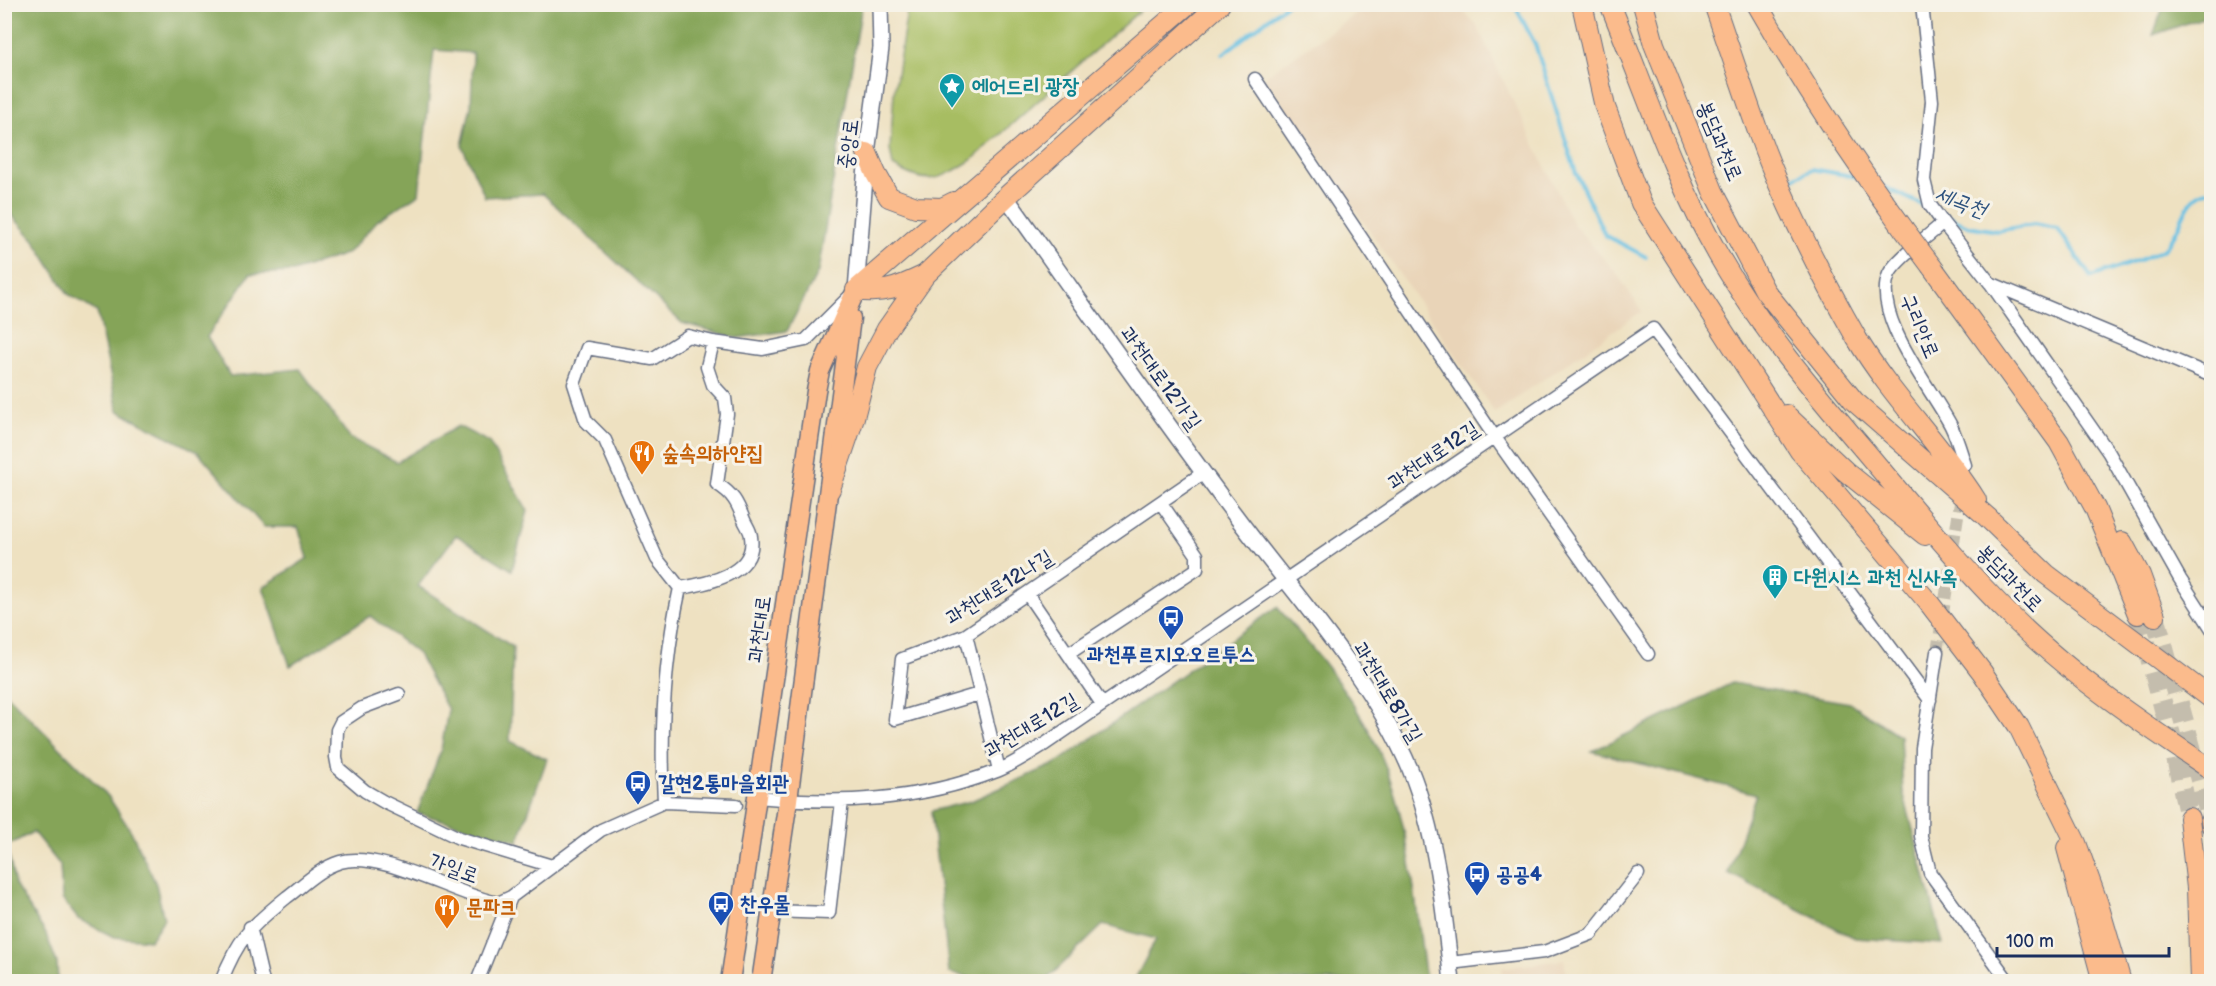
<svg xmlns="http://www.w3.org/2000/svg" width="2216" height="986" viewBox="0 0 2216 986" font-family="'Balsamiq Sans','Poor Story',sans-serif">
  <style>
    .built { fill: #e9d4b8 }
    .green { fill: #a7bd62; stroke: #617660; stroke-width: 1.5 }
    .forest { fill: #85a458; stroke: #506a5b; stroke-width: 1.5 }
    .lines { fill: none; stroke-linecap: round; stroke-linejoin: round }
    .stream { stroke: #65c0e3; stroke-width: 4 }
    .minor-tunnel { stroke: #c4bdad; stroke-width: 12; stroke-dasharray: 12 6; stroke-linecap: butt }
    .trunk-tunnel { stroke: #c4bdad; stroke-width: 20; stroke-dasharray: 20 10; stroke-linecap: butt }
    .minor-casing { stroke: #656d81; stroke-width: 15 }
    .tertiary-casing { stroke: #656d81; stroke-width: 18 }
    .primary-casing { stroke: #656d81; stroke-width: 21 }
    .trunk-casing { stroke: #656d81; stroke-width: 22 }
    .minor { stroke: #fff; stroke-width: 12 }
    .tertiary { stroke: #fff; stroke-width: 15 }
    .primary { stroke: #fbbb8c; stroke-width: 18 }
    .trunk { stroke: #fbbb8c; stroke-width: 20 }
    .trunk-bridge-casing { stroke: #656d81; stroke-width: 22; stroke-linecap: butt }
    .trunk-bridge { stroke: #fbbb8c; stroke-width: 20 }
    .labels { text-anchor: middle; stroke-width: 6; stroke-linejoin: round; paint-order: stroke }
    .culture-label { font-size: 21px; font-weight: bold; fill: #0d838f; stroke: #f7f3e8; text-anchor: start }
    .street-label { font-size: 21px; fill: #1b2f5e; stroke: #f7f3e8 }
    .food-label { font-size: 21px; font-weight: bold; fill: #c56008; stroke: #f7f3e8; text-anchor: start }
    .transit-label { font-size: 21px; font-weight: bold; fill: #164399; stroke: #f7f3e8; text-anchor: start }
    .water-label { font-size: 22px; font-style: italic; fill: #2e537f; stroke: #f7f3e8 }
  </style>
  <rect width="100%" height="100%" fill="#f7f3e8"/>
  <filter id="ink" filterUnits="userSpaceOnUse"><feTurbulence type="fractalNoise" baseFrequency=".0167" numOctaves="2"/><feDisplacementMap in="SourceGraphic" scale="12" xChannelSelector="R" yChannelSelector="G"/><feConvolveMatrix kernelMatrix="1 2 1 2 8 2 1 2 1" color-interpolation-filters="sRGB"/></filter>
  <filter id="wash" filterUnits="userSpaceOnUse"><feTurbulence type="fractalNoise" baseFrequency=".008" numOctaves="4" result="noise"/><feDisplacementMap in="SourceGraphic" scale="24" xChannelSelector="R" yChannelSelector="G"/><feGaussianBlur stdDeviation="1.35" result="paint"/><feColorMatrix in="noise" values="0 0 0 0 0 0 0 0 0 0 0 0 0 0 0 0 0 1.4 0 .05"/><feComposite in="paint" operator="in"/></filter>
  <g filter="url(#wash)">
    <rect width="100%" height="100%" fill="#eee1c1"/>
    <!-- built -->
    <path class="built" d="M1369,5H1457L1476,24L1573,224L1614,270L1642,311L1495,413L1264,77Z
      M1564,960L1567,981H1504L1502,968Z"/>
    <!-- green -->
    <path class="green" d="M908,5V4L1146,5L973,159C940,180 929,187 893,166L890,149L894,93Z"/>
    <!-- forest -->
    <path class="forest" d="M5,5H862L818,272L787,331L737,338L682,323L543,194L485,197L462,146L471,106L473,53L434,50L419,194L378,220L348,253L293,272L250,274L207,337L230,376L300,369L350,438L397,462L458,426L489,442L528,511L512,570L456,535L418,586L513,647L510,741L547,759L518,841L417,813L441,750L448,710L418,654L370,616L290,666L263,587L308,558L298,527H264L198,452L118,411L97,312L68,294L34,240L5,208Z
      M2164,5H2211V15L2153,35Z
      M1277,607C1313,648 1349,691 1374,740C1410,813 1415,902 1426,981H1134L1156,939L1103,925L1045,981H986L949,973L931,811L971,801L1055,764Z
      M1732,683L1850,703L1900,736L1903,792L1943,944L1855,938L1728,873L1756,794L1592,751Z
      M5,693L108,796L131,831L156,884L164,919L150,940L114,937L78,919L62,899L60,865L33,832L7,846L15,885L46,934L57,963L58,981H5Z"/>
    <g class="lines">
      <!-- stream -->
      <path class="stream" d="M1514,4L1535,44L1576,173L1605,235L1646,257
        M1223,54L1287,4
        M1787,181L1812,169L1858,177
        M1884,187L1927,207
        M1942,214L1968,226L1997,231L2034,224L2057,228L2091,277C2106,271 2155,257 2165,248C2184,230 2182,193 2212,190"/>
    </g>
  </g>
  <g filter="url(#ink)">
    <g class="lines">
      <!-- minor-tunnel -->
      <path class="minor-tunnel" d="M1937,652L1962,490"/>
      <!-- trunk-tunnel -->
      <path class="trunk-tunnel" d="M2138,614L2171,735L2189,818
        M2155,616L2211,820"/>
      <!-- minor casing -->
      <g class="minor-casing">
        <path id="minor" d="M1922,4L1932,101L1924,180L1930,205L1943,223L1990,283L2212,376
          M1255,79L1494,436L1648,654
          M1943,223C1930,235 1896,259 1889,274C1871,316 1932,389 1951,426C1957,438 1961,453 1965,465
          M1991,284L2109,453L2180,579L2212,629
          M680,588L657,559L605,440L586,421L574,384L587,348L652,359L688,336L713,342
          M1028,595L1102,704
          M966,635L999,770
          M1937,652L1922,748L1921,836L1930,873L2009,982
          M1068,654L1197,569V555L1161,503
          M399,694L362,708L341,722L337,730L336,757L338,768L365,791L384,802L459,838L552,866
          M979,694L895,719L902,659L966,635L1203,473
          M757,797C839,805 919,801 997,771C1014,764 1030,753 1045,744L1653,329L1930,700
          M664,802C660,729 664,660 680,588C706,584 757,574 751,537C751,531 746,525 744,520C737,502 733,494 717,484L727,414L725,398L713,385L707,367L713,342L763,349L806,340L849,297
          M771,911L829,913L842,801
          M250,927L263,982
          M1450,963L1544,952L1591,934L1638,874
          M221,982C238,938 251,926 287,897C303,885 320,868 340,862C382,850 455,895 498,903L511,897L601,830L664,802L736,805
          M477,982L511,897"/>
      </g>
      <!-- tertiary casing -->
      <g class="tertiary-casing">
        <path id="tertiary" d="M1006,197C1082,303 1156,411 1235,515C1296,597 1370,675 1410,769C1437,835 1444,911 1452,982
          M856,290L867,153L881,48L880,4"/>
      </g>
      <!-- primary casing -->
      <g class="primary-casing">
        <path id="primary" d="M730,982L816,391L820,371L856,290
          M761,982L788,800L851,318"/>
      </g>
      <!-- trunk casing -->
      <g class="trunk-casing">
        <path id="trunk" d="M1582,4L1605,107L1641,203L1800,451L1929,603L1982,672L2019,727L2076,843L2098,904L2121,982
          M1610,4C1645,89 1673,177 1719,256C1759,326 1812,389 1865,451C1913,508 1961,567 2014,619C2073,677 2143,724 2212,770
          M1643,4L1654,44L1713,191L1765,291L1854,401L1987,517L2046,574L2212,699
          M1714,4C1731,53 1747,102 1765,151C1790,215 1823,279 1857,339C1891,396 1940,443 1976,500
          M1757,4C1802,83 1850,156 1903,228
          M867,153L876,174L889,197L916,207L942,208L954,202
          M1932,267L2059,442L2095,508L2138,614
          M856,290L1188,4
          M856,290C883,294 898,288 923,276
          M1786,415L1845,471L1925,535
          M830,489L853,421L867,367L887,329L925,275L1006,197L1220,4
          M2122,542L2140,575L2155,616
          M2189,818L2197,888L2200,982
          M2211,820L2212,826
          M2067,848L2103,982"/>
      </g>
      <!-- minor -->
      <use href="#minor" class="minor"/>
      <!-- tertiary -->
      <use href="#tertiary" class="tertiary"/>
      <!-- primary -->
      <use href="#primary" class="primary"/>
      <!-- trunk -->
      <use href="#trunk" class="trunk"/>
      <!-- trunk-bridge casing -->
      <g class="trunk-bridge-casing">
        <path id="trunk-bridge" d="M1903,228L1932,267"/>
      </g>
      <!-- trunk-bridge -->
      <use href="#trunk-bridge" class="trunk-bridge"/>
    </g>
  </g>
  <!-- icons -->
  <defs>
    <g id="sight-pin" transform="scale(1.35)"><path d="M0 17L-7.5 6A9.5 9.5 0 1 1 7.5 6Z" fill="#0f9aa8" stroke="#f7f3e8"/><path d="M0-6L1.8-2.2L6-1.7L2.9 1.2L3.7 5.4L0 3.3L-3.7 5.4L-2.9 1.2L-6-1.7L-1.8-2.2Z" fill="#fff"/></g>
    <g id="restaurant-pin" transform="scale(1.35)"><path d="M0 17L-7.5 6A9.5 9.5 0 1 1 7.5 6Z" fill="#e8710a" stroke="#f7f3e8"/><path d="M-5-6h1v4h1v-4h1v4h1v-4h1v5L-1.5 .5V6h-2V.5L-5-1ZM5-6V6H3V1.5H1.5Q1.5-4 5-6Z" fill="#fff"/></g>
    <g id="building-pin" transform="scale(1.35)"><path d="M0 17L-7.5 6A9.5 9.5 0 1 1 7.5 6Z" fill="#0f9aa8" stroke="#f7f3e8"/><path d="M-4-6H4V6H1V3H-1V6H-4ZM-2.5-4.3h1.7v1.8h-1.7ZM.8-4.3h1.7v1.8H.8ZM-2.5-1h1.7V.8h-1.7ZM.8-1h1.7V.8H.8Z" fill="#fff"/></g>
    <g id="bus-pin" transform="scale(1.35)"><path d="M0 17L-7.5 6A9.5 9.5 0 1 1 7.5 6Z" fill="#1a4fb4" stroke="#f7f3e8"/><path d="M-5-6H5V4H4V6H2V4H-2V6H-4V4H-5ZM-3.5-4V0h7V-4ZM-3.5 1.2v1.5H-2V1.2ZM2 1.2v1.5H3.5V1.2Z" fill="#fff"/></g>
  </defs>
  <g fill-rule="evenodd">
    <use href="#sight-pin" x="952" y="86"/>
    <use href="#restaurant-pin" x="642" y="453"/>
    <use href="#building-pin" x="1775" y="577"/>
    <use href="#bus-pin" x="1171" y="618"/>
    <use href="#bus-pin" x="638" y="783"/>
    <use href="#bus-pin" x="1477" y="874"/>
    <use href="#bus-pin" x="721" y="904"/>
    <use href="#restaurant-pin" x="447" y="907"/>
  </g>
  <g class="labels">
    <!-- culture labels -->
    <g class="culture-label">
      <text x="972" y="93">에어드리 광장</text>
      <text x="1794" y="584">다원시스 과천 신사옥</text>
    </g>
    <!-- street labels -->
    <g class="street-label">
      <text transform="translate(1720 141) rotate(67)" y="7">봉담과천로</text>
      <text transform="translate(848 144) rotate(-83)" y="7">중앙로</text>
      <text transform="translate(1920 326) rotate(67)" y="7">구리안로</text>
      <text transform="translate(1161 378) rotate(54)" y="7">과천대로12가길</text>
      <text transform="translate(1433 455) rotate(-34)" y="7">과천대로12길</text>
      <text transform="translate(2010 578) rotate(46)" y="7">봉담과천로</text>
      <text transform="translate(999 587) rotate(-32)" y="7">과천대로12나길</text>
      <text transform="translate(759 629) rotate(-82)" y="7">과천대로</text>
      <text transform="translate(1388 692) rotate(59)" y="7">과천대로8가길</text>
      <text transform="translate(1031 725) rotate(-31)" y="7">과천대로12길</text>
      <text transform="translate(454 868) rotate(20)" y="7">가일로</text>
    </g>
    <!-- food labels -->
    <g class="food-label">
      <text x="662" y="460">숲속의하얀집</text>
      <text x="466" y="914">문파크</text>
    </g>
    <!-- transit labels -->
    <g class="transit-label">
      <text x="1171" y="661" text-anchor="middle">과천푸르지오오르투스</text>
      <text x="658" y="790">갈현2통마을회관</text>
      <text x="1496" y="881">공공4</text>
      <text x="740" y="911">찬우물</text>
    </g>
    <!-- water labels -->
    <g class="water-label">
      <text transform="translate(1961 201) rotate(20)" y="8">세곡천</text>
    </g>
  </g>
  <!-- margin -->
  <rect width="2216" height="986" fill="none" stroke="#f7f3e8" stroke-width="24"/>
  <!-- scale -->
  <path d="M1997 947v9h172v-9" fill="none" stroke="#1b2f5e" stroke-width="3"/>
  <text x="2006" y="947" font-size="18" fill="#1b2f5e" stroke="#f7f3e8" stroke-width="4.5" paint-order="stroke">100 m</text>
</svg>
